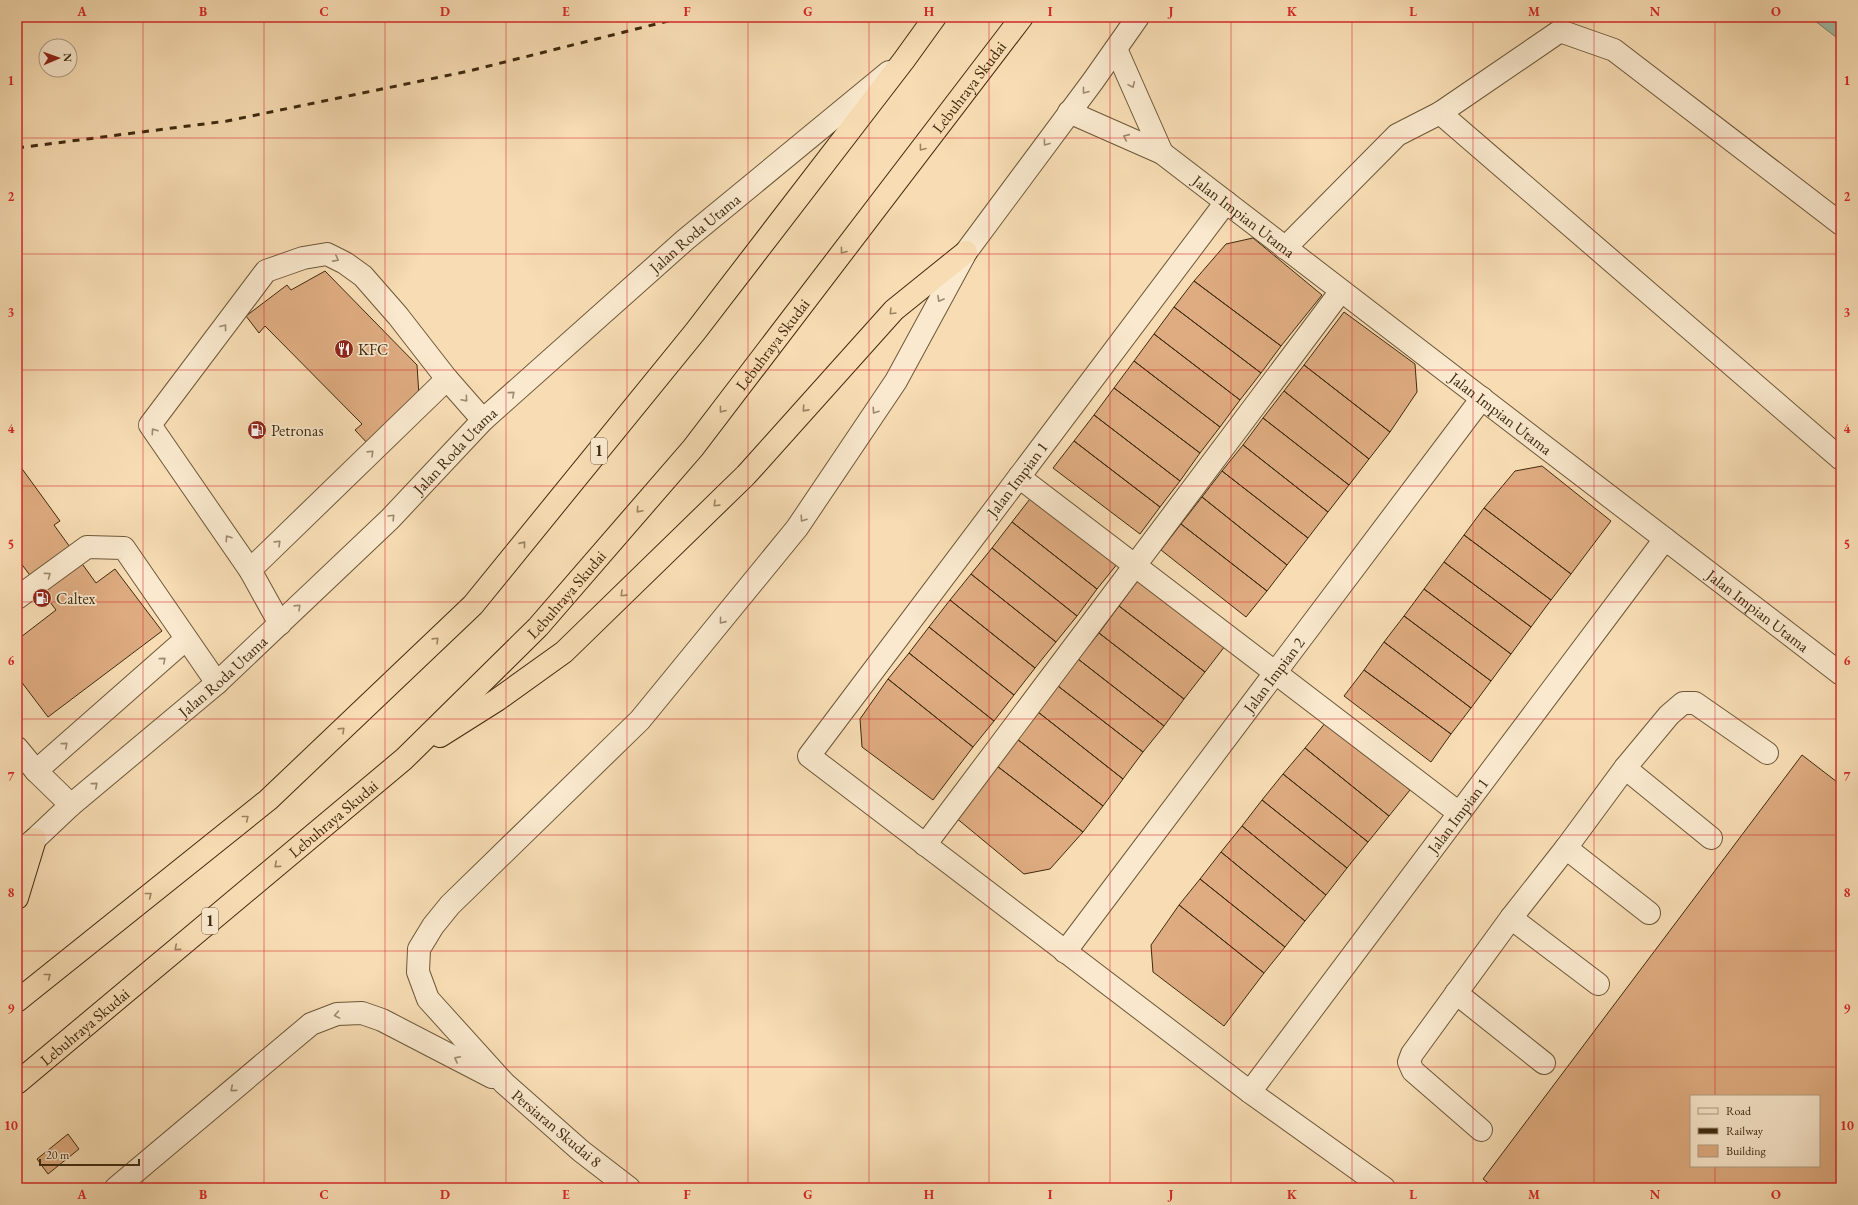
<svg xmlns="http://www.w3.org/2000/svg" width="1858" height="1205" viewBox="0 0 1858 1205" font-family="'EB Garamond',serif">
  <style>
    .water { fill: #9fbda7; stroke: #78826a }
    .building { fill: #dfac81; stroke: #3e2a0f; fill-rule: evenodd }
    .lines { fill: none; stroke-linecap: round; stroke-linejoin: round }
    .minor-casing { stroke: #6c5738; stroke-width: 24 }
    .highway-casing { stroke: #3e2a0f; stroke-width: 24 }
    .minor { stroke: #fae9ce; stroke-width: 22 }
    .highway { stroke: #f8ddb4; stroke-width: 22 }
    .rail { stroke: #3e2a0f; stroke-width: 3; stroke-dasharray: 7 7; stroke-linecap: butt }
    .oneway { stroke: #9c8a6e }
    .oneway2 { stroke: #9b8462 }
    .grid { fill: none; stroke: #d62828; stroke-width: 1; stroke-opacity: 0.55 }
    .labels { text-anchor: middle; stroke-width: 3.5; stroke-linejoin: round; paint-order: stroke }
    .shield { fill: #fae9ce; stroke: #766348; stroke-width: 1 }
    .shield-label { font-size: 15px; font-weight: bold; fill: #3e2a0f }
    .street-label { font-size: 16px; fill: #3e2a0f; stroke: #fae9ce }
    .poi-label { font-size: 16px; fill: #3e2a0f; stroke: #fae9ce; text-anchor: start }
    .neatline { fill: none; stroke: #d62828; stroke-width: 1.5 }
    .grid-label { font-size: 13px; text-anchor: middle; font-weight: bold; fill: #d62828 }
  </style>
  <rect width="100%" height="100%" fill="#f8ddb4"/>
  <filter id="stains"><feTurbulence type="fractalNoise" baseFrequency=".005" numOctaves="4"/><feColorMatrix values="0 0 0 0 .2 0 0 0 0 .09 0 0 0 0 .02 0 0 0 .5 -.17"/></filter>
  <radialGradient id="worn" r=".72"><stop offset=".6" stop-color="#630" stop-opacity="0"/><stop offset="1" stop-color="#630" stop-opacity=".3"/></radialGradient>
  <!-- water -->
  <path class="water" d="M1810,17H1841V41Z"/>
  <!-- building -->
  <path class="building" d="M1253,238L1322,295L1281,346L1194,281L1226,244Z
    M325,271L417,365L419,396L370,446L355,430L362,424L265,326L259,333L246,316L287,285L291,290Z
    M1194,281L1281,346L1261,373L1174,307Z
    M1174,307L1261,373L1240,400L1154,334Z
    M1344,312L1415,364L1417,392L1390,432L1304,365Z
    M1154,334L1240,400L1220,427L1134,361Z
    M1134,361L1220,427L1200,453L1114,388Z
    M1304,365L1390,432L1369,459L1284,391Z
    M1114,388L1200,453L1180,481L1094,415Z
    M1284,391L1369,459L1349,485L1263,418Z
    M1094,415L1180,481L1160,507L1074,441Z
    M1263,418L1349,485L1328,512L1243,445Z
    M1074,441L1160,507L1140,534L1053,468Z
    M1243,445L1328,512L1308,538L1222,471Z
    M20,466L60,521L54,525L96,583L115,569L162,631L48,717L17,676V640L56,610L17,558V468Z
    M1542,466L1611,521L1571,574L1484,508L1515,471Z
    M1222,471L1308,538L1287,565L1202,497Z
    M1033,495L1118,563L1097,589L1012,522Z
    M1202,497L1287,565L1267,591L1181,524Z
    M1484,508L1571,574L1551,600L1464,535Z
    M1012,522L1097,589L1077,616L992,548Z
    M1181,524L1267,591L1246,617L1161,550Z
    M1464,535L1551,600L1531,627L1444,562Z
    M992,548L1077,616L1056,642L971,574Z
    M1444,562L1531,627L1511,654L1424,589Z
    M971,574L1056,642L1035,668L950,600Z
    M1139,579L1225,646L1205,672L1119,606Z
    M1424,589L1511,654L1491,681L1404,616Z
    M950,600L1035,668L1014,695L929,627Z
    M1119,606L1205,672L1184,699L1099,633Z
    M1404,616L1491,681L1471,708L1384,642Z
    M929,627L1014,695L994,721L909,653Z
    M1099,633L1184,699L1164,726L1078,659Z
    M1384,642L1471,708L1451,734L1364,670Z
    M909,653L994,721L973,747L888,679Z
    M1078,659L1164,726L1143,752L1058,686Z
    M1364,670L1451,734L1431,762L1344,696Z
    M888,679L973,747L933,800L862,747L860,719Z
    M1058,686L1143,752L1123,779L1038,712Z
    M1038,712L1123,779L1103,806L1017,739Z
    M1326,722L1410,790L1389,816L1305,748Z
    M1017,739L1103,806L1083,832L997,766Z
    M1305,748L1389,816L1368,842L1283,774Z
    M1802,755L1841,785V1188H1495L1483,1179ZM1691,1096H1819V1166H1691Z
    M997,766L1083,832L1050,869L1024,874L955,817Z
    M1283,774L1368,842L1347,868L1262,800Z
    M1262,800L1347,868L1326,895L1242,826Z
    M1242,826L1326,895L1305,921L1221,852Z
    M1221,852L1305,921L1285,947L1200,879Z
    M1200,879L1285,947L1264,973L1179,905Z
    M1179,905L1264,973L1224,1026L1153,972L1151,945Z
    M68,1134L79,1149L48,1174L37,1159Z"/>
  <g class="lines">
    <!-- minor casing -->
    <g class="minor-casing">
      <g id="minor">
        <path d="M1116,49L1162,153"/>
        <path id="s1" d="M1069,112L1162,153L1841,674"/>
        <path d="M1440,113L1841,459"/>
        <path d="M1226,202L809,756L1250,1092L1384,1188"/>
        <path d="M1285,248L1397,135L1440,113L1560,31L1614,50L1841,224"/>
        <path d="M1019,477L1459,813"/>
        <path d="M250,570L447,379"/>
        <path d="M17,598L87,547L124,548L217,683"/>
        <path d="M280,624L250,570L150,425L266,271L303,258L327,254L345,263L363,276L398,316L447,379L483,420"/>
        <path d="M17,748L36,771L71,805"/>
        <path d="M1625,768L1711,838"/>
        <path d="M36,771L186,639"/>
        <path d="M925,845L1341,291"/>
        <path d="M1566,848L1649,913"/>
        <path id="s2" d="M17,854L35,839L71,805L217,683L390,519L483,420L685,240L889,72"/>
        <path d="M1511,918L1598,984"/>
        <path id="s3" d="M1065,952L1482,398"/>
        <path d="M1456,993L1544,1063"/>
        <path id="s4" d="M1250,1092L1665,539"/>
        <path d="M1481,1130L1413,1071L1409,1062L1412,1054L1511,918L1566,848L1625,768L1669,715L1683,703H1695L1767,753"/>
        <path d="M116,1188L311,1024L337,1014L362,1013L382,1020L492,1077"/>
        <path d="M629,1188L581,1151L504,1083L428,999L418,972L419,949L433,926L450,905L640,720L797,528L896,381L966,252L1093,81L1138,17"/>
      </g>
    </g>
    <!-- highway casing -->
    <g class="highway-casing">
      <g id="highway">
        <path d="M440,736L497,700L564,652L746,475L894,310L966,252"/>
        <path d="M17,898L35,839"/>
        <path d="M17,1001L268,800L473,605L695,332L904,60L935,17"/>
        <path id="s5" d="M17,1083L404,759L538,627L693,448L1022,17"/>
      </g>
    </g>
    <!-- minor -->
    <use href="#minor" class="minor"/>
    <!-- highway -->
    <use href="#highway" class="highway"/>
    <!-- rail -->
    <path class="rail" d="M17,148L227,121L469,71L684,17"/>
  </g>
  <!-- one-way arrows -->
  <defs><path id="oneway-chevron" d="M-2-3.5L2.5 0L-2 3.5" fill="none" stroke-width="1.6" stroke-linecap="round" stroke-linejoin="round"/></defs>
  <g class="oneway">
    <use href="#oneway-chevron" transform="translate(1132 85) rotate(66)"/>
    <use href="#oneway-chevron" transform="translate(1085 91) rotate(128)"/>
    <use href="#oneway-chevron" transform="translate(1126 137) rotate(-156)"/>
    <use href="#oneway-chevron" transform="translate(1046 143) rotate(126)"/>
    <use href="#oneway-chevron" transform="translate(336 259) rotate(28)"/>
    <use href="#oneway-chevron" transform="translate(940 299) rotate(119)"/>
    <use href="#oneway-chevron" transform="translate(224 327) rotate(-53)"/>
    <use href="#oneway-chevron" transform="translate(512 394) rotate(-41)"/>
    <use href="#oneway-chevron" transform="translate(465 399) rotate(49)"/>
    <use href="#oneway-chevron" transform="translate(875 411) rotate(124)"/>
    <use href="#oneway-chevron" transform="translate(154 431) rotate(-124)"/>
    <use href="#oneway-chevron" transform="translate(371 453) rotate(-44)"/>
    <use href="#oneway-chevron" transform="translate(392 517) rotate(-46)"/>
    <use href="#oneway-chevron" transform="translate(803 519) rotate(124)"/>
    <use href="#oneway-chevron" transform="translate(228 538) rotate(-124)"/>
    <use href="#oneway-chevron" transform="translate(278 543) rotate(-44)"/>
    <use href="#oneway-chevron" transform="translate(48 575) rotate(-36)"/>
    <use href="#oneway-chevron" transform="translate(298 607) rotate(-44)"/>
    <use href="#oneway-chevron" transform="translate(722 621) rotate(129)"/>
    <use href="#oneway-chevron" transform="translate(163 660) rotate(-41)"/>
    <use href="#oneway-chevron" transform="translate(65 745) rotate(-41)"/>
    <use href="#oneway-chevron" transform="translate(95 785) rotate(-40)"/>
    <use href="#oneway-chevron" transform="translate(337 1015) rotate(170)"/>
    <use href="#oneway-chevron" transform="translate(457 1059) rotate(-153)"/>
    <use href="#oneway-chevron" transform="translate(233 1089) rotate(140)"/>
  </g>
  <g class="oneway2">
    <use href="#oneway-chevron" transform="translate(922 148) rotate(127)"/>
    <use href="#oneway-chevron" transform="translate(843 251) rotate(127)"/>
    <use href="#oneway-chevron" transform="translate(892 312) rotate(135)"/>
    <use href="#oneway-chevron" transform="translate(805 409) rotate(132)"/>
    <use href="#oneway-chevron" transform="translate(722 410) rotate(127)"/>
    <use href="#oneway-chevron" transform="translate(716 504) rotate(136)"/>
    <use href="#oneway-chevron" transform="translate(639 510) rotate(131)"/>
    <use href="#oneway-chevron" transform="translate(523 544) rotate(-51)"/>
    <use href="#oneway-chevron" transform="translate(623 594) rotate(136)"/>
    <use href="#oneway-chevron" transform="translate(436 640) rotate(-44)"/>
    <use href="#oneway-chevron" transform="translate(342 730) rotate(-44)"/>
    <use href="#oneway-chevron" transform="translate(246 818) rotate(-39)"/>
    <use href="#oneway-chevron" transform="translate(277 865) rotate(140)"/>
    <use href="#oneway-chevron" transform="translate(149 895) rotate(-38)"/>
    <use href="#oneway-chevron" transform="translate(177 948) rotate(140)"/>
    <use href="#oneway-chevron" transform="translate(48 976) rotate(-38)"/>
  </g>
  <!-- grid -->
  <path class="grid" d="M143,17V1188M264,17V1188M385,17V1188M506,17V1188M627,17V1188M748,17V1188M869,17V1188M989,17V1188M1110,17V1188M1231,17V1188M1352,17V1188M1473,17V1188M1594,17V1188M1715,17V1096M17,138H1841M17,254H1841M17,370H1841M17,486H1841M17,602H1841M17,719H1841M17,835H1841M17,951H1841M17,1067H1841M1715,1166V1188"/>
  <!-- icons -->
  <defs>
    <g id="restaurant-disc" transform="scale(1)"><circle r="9.5" fill="#8f2418" stroke="#fae9ce"/><path d="M-5-6h1v4h1v-4h1v4h1v-4h1v5L-1.5 .5V6h-2V.5L-5-1ZM5-6V6H3V1.5H1.5Q1.5-4 5-6Z" fill="#fff"/></g>
    <g id="fuel-disc" transform="scale(1)"><circle r="9.5" fill="#8f2418" stroke="#fae9ce"/><path d="M-5.5-6h7V0h2V4h1.3V-2.5L3-4.5l.8-.8L6-3V5H2.5V1h-1V6h-7ZM-4.2-4.7v3.2H.2V-4.7Z" fill="#fff"/></g>
  </defs>
  <g fill-rule="evenodd">
    <use href="#restaurant-disc" x="344" y="349"/>
    <use href="#fuel-disc" x="257" y="430"/>
    <use href="#fuel-disc" x="42" y="598"/>
  </g>
  <g class="labels">
    <!-- shield labels -->
    <g class="shield">
      <rect x="591" y="438" width="16" height="26" rx="3"/>
      <rect x="202" y="908" width="16" height="26" rx="3"/>
    </g>
    <g class="shield-label">
      <text x="599" y="456">1</text>
      <text x="210" y="926">1</text>
    </g>
    <!-- street labels -->
    <g class="street-label">
      <text dy="6" stroke="none"><textPath href="#s5" startOffset="1384">Lebuhraya Skudai</textPath></text>
      <text dy="6" stroke="none"><textPath href="#s1" startOffset="205">Jalan Impian Utama</textPath></text>
      <text dy="6" stroke="none"><textPath href="#s2" startOffset="920">Jalan Roda Utama</textPath></text>
      <text dy="6" stroke="none"><textPath href="#s5" startOffset="1060">Lebuhraya Skudai</textPath></text>
      <text dy="6" stroke="none"><textPath href="#s1" startOffset="529">Jalan Impian Utama</textPath></text>
      <text dy="6" stroke="none"><textPath href="#s2" startOffset="596">Jalan Roda Utama</textPath></text>
      <text transform="translate(1017 479) rotate(-53)" y="6">Jalan Impian 1</text>
      <text dy="6" stroke="none"><textPath href="#s5" startOffset="736">Lebuhraya Skudai</textPath></text>
      <text dy="6" stroke="none"><textPath href="#s1" startOffset="853">Jalan Impian Utama</textPath></text>
      <text dy="6" stroke="none"><textPath href="#s3" startOffset="347">Jalan Impian 2</textPath></text>
      <text dy="6" stroke="none"><textPath href="#s2" startOffset="272">Jalan Roda Utama</textPath></text>
      <text dy="6" stroke="none"><textPath href="#s4" startOffset="346">Jalan Impian 1</textPath></text>
      <text dy="6" stroke="none"><textPath href="#s5" startOffset="412">Lebuhraya Skudai</textPath></text>
      <text dy="6" stroke="none"><textPath href="#s5" startOffset="88">Lebuhraya Skudai</textPath></text>
      <text transform="translate(557 1128) rotate(40)" y="6">Persiaran Skudai 8</text>
    </g>
    <!-- poi labels -->
    <g class="poi-label">
      <text x="358" y="355">KFC</text>
      <text x="271" y="436">Petronas</text>
      <text x="56" y="604">Caltex</text>
    </g>
  </g>
  <!-- margin -->
  <rect width="1858" height="1205" fill="none" stroke="#f8ddb4" stroke-width="44"/>
  <!-- legend -->
  <rect x="1690" y="1095" width="130" height="72" fill="#fae9ce" stroke="#af9d82"/>
  <rect x="1698" y="1108" width="20" height="6" fill="#fae9ce" stroke="#af9d82"/>
  <text x="1726" y="1115" font-size="12" fill="#3e2a0f">Road</text>
  <rect x="1698" y="1128" width="20" height="6" fill="#3e2a0f" stroke="#af9d82"/>
  <text x="1726" y="1135" font-size="12" fill="#3e2a0f">Railway</text>
  <rect x="1698" y="1145" width="20" height="12" fill="#dfac81" stroke="#af9d82"/>
  <text x="1726" y="1155" font-size="12" fill="#3e2a0f">Building</text>
  <!-- north arrow -->
  <g transform="translate(58 58) rotate(88)"><circle r="19" fill="#fae9ce" stroke="#af9d82"/>
  <path d="M0-3L7 15L0 10L-7 15Z" fill="#8f2418"/>
  <text y="-6" font-size="11" font-weight="bold" text-anchor="middle" fill="#3e2a0f">N</text>
  </g>
  <!-- scale -->
  <path d="M40 1159v6h99v-6" fill="none" stroke="#3e2a0f" stroke-width="2"/>
  <text x="46" y="1159" font-size="12" fill="#3e2a0f" stroke="#fae9ce" stroke-width="3" paint-order="stroke">20 m</text>
  <rect x="22" y="22" width="1814" height="1161" class="neatline"/>
  <g class="grid-label">
    <text x="82" y="16">A</text>
    <text x="203" y="16">B</text>
    <text x="324" y="16">C</text>
    <text x="445" y="16">D</text>
    <text x="566" y="16">E</text>
    <text x="687" y="16">F</text>
    <text x="808" y="16">G</text>
    <text x="929" y="16">H</text>
    <text x="1050" y="16">I</text>
    <text x="1171" y="16">J</text>
    <text x="1292" y="16">K</text>
    <text x="1413" y="16">L</text>
    <text x="1534" y="16">M</text>
    <text x="1655" y="16">N</text>
    <text x="1776" y="16">O</text>
    <text x="11" y="85">1</text>
    <text x="1847" y="85">1</text>
    <text x="11" y="201">2</text>
    <text x="1847" y="201">2</text>
    <text x="11" y="317">3</text>
    <text x="1847" y="317">3</text>
    <text x="11" y="433">4</text>
    <text x="1847" y="433">4</text>
    <text x="11" y="549">5</text>
    <text x="1847" y="549">5</text>
    <text x="11" y="665">6</text>
    <text x="1847" y="665">6</text>
    <text x="11" y="781">7</text>
    <text x="1847" y="781">7</text>
    <text x="11" y="897">8</text>
    <text x="1847" y="897">8</text>
    <text x="11" y="1013">9</text>
    <text x="1847" y="1013">9</text>
    <text x="11" y="1130">10</text>
    <text x="1847" y="1130">10</text>
    <text x="82" y="1199">A</text>
    <text x="203" y="1199">B</text>
    <text x="324" y="1199">C</text>
    <text x="445" y="1199">D</text>
    <text x="566" y="1199">E</text>
    <text x="687" y="1199">F</text>
    <text x="808" y="1199">G</text>
    <text x="929" y="1199">H</text>
    <text x="1050" y="1199">I</text>
    <text x="1171" y="1199">J</text>
    <text x="1292" y="1199">K</text>
    <text x="1413" y="1199">L</text>
    <text x="1534" y="1199">M</text>
    <text x="1655" y="1199">N</text>
    <text x="1776" y="1199">O</text>
  </g>
  <rect width="100%" height="100%" filter="url(#stains)"/>
  <rect width="100%" height="100%" fill="url(#worn)"/>
</svg>
